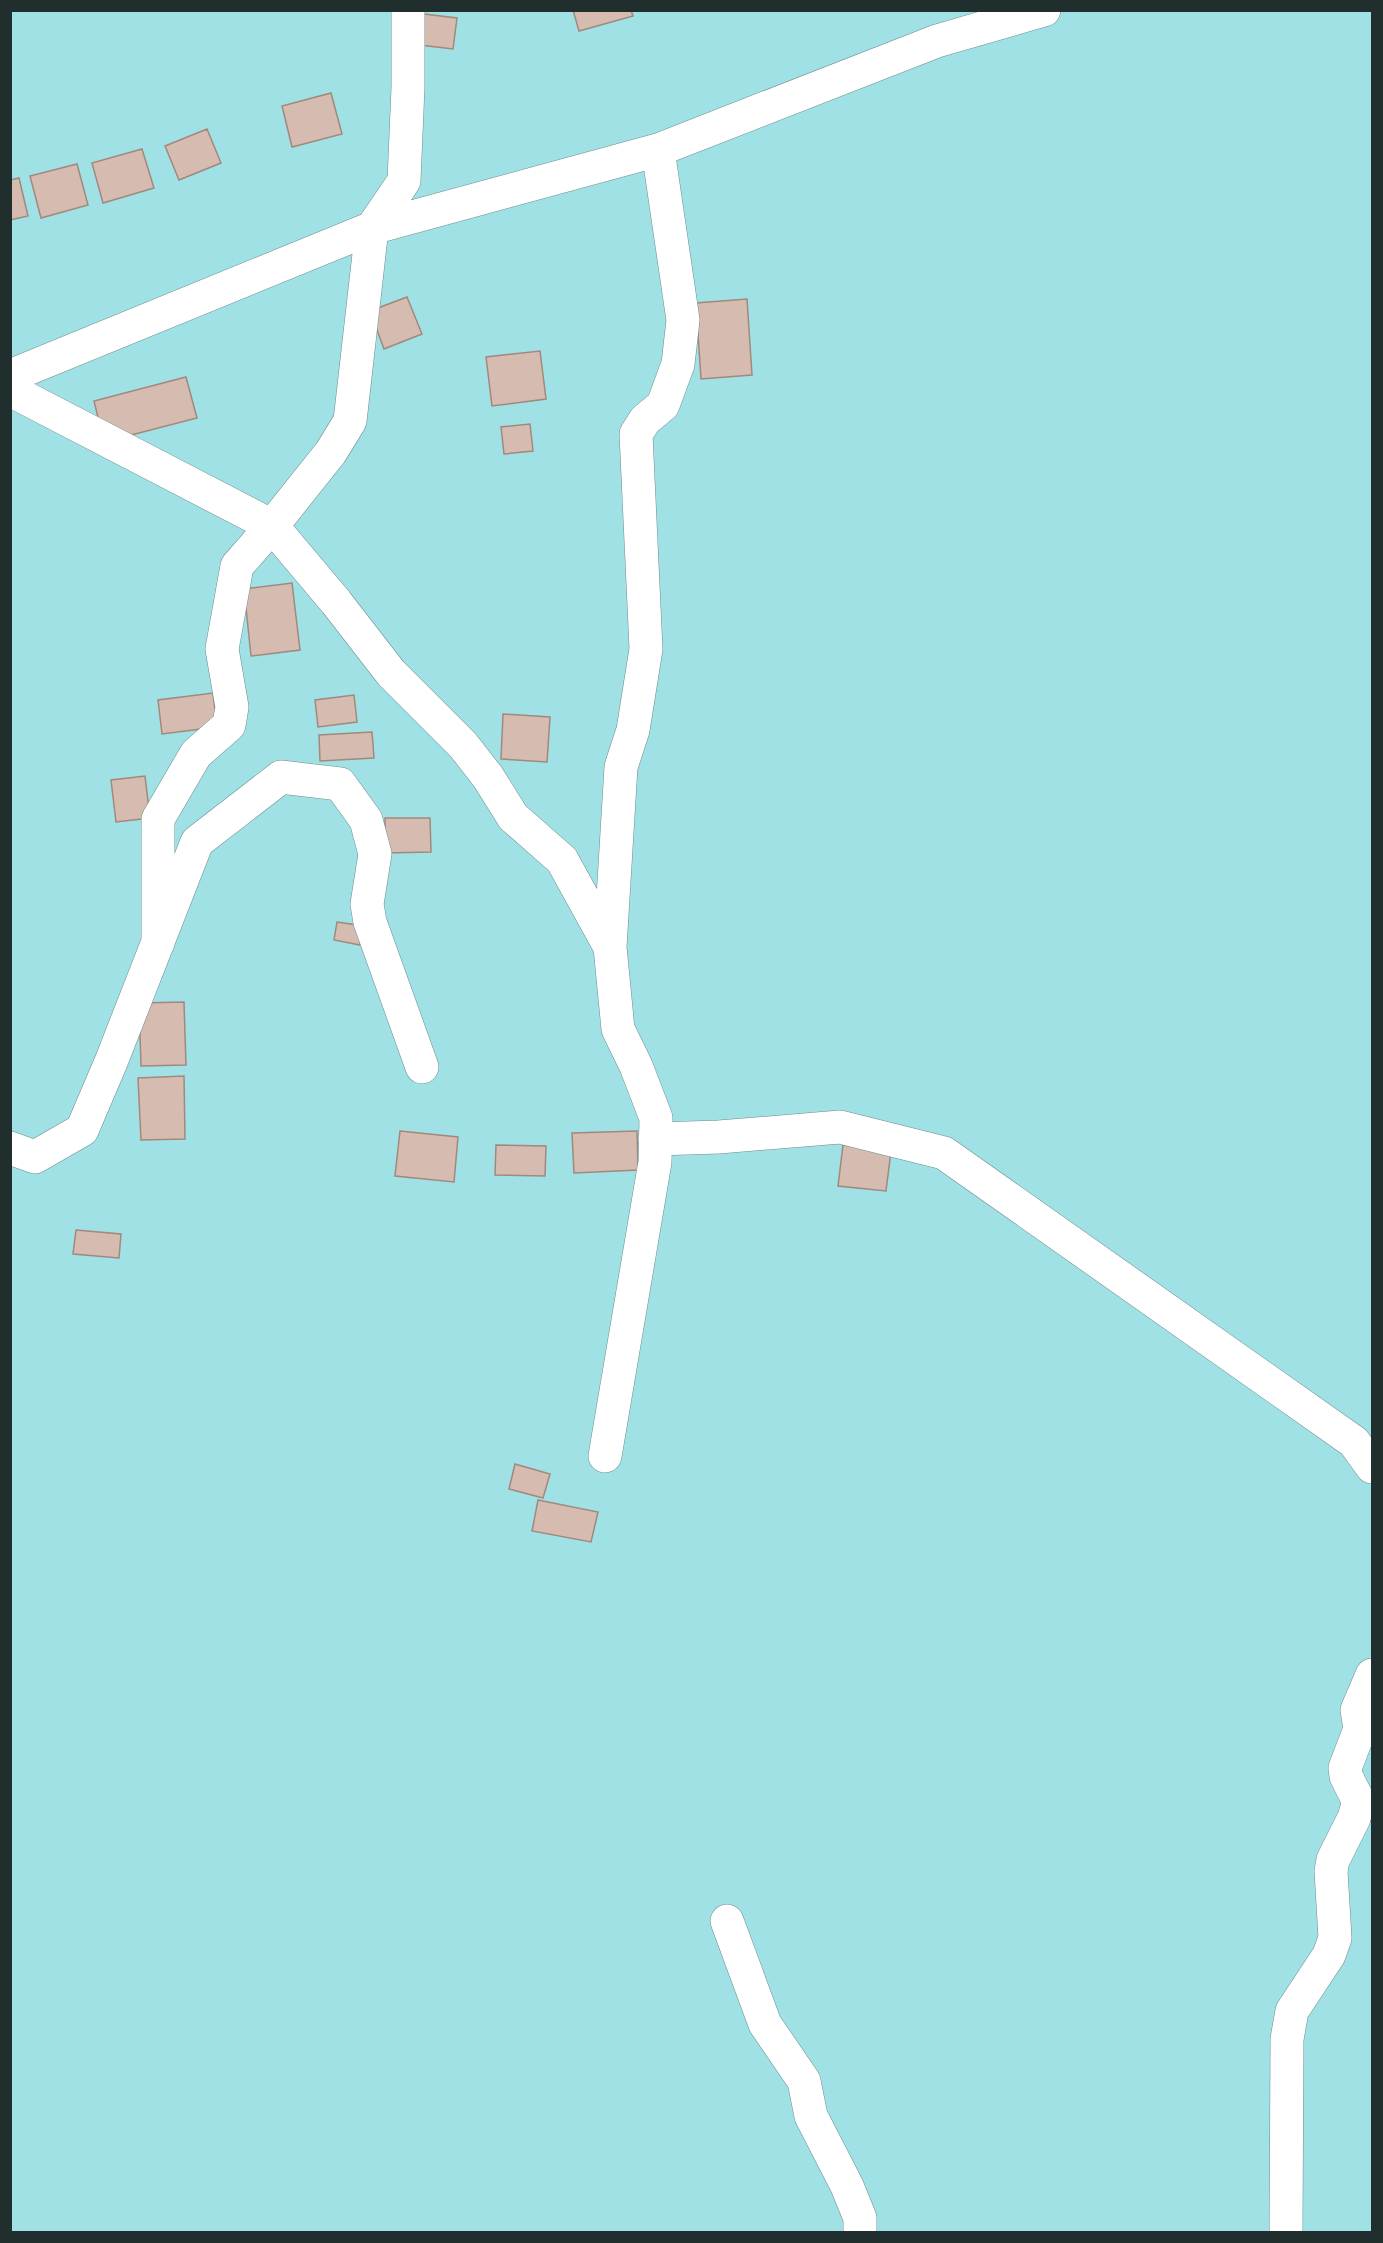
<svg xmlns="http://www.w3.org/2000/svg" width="1383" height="2243" viewBox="0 0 1383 2243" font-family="Montserrat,sans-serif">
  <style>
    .green { fill: #a0e1e5 }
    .building { fill: #d6bbb0; stroke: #a2887d; stroke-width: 1.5 }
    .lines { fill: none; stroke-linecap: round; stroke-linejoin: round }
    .minor-casing { stroke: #6d8c8e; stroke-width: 34 }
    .minor { stroke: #fff; stroke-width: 33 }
  </style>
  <rect width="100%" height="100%" fill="#f1feff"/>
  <!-- green -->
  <path class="green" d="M11,11H1372V2232H11Z"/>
  <!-- building -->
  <path class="building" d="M573,10H631L633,16L579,31Z
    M424,14L457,18L453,49L420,45Z
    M331,93L342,134L292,147L282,106Z
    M207,129L221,163L179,180L165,146Z
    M142,149L154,188L103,203L92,163Z
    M77,164L88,205L41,218L30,176Z
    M19,178L28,216L10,220V180Z
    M407,297L422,334L384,349L370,311Z
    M747,299L752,375L701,379L696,303Z
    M540,351L546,399L492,406L486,357Z
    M186,377L197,418L104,442L94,401Z
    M530,424L533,451L504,454L501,427Z
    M292,583L300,650L251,656L244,589Z
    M213,693L217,727L162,734L158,700Z
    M354,695L357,722L318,727L315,700Z
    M503,714L550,717L547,762L501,759Z
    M372,732L374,758L320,761L319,735Z
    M145,776L150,818L116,822L111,780Z
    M385,818H430L431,852L385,853Z
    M337,922L364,926L360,945L334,940Z
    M184,1002L186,1065L141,1066L139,1003Z
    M184,1076L185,1139L141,1140L138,1078Z
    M400,1131L458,1137L454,1182L395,1176Z
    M637,1131L638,1170L574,1173L572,1133Z
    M496,1145L546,1146L545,1176L495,1175Z
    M843,1145L891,1151L886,1191L838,1186Z
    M76,1230L121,1234L119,1258L73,1254Z
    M515,1464L550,1474L543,1498L509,1489Z
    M538,1500L598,1512L591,1542L532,1531Z"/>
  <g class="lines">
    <!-- minor casing -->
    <g class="minor-casing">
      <path id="minor" d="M10,376L372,228L658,150L937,41L1044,10
        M10,390L272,526L336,602L391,673L463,745L488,777L513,817L562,860L610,947
        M158,943V819L196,754L229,725L232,707L222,649L237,566L272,526L331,452L350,421L372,228L404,181L408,87V10
        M655,1139L719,1137L840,1127L944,1153L1354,1442L1372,1467
        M10,1148L35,1157L82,1130L111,1062L197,842L281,777L340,784L366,820L375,854L367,904L370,922L422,1067
        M605,1456L655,1162L656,1118L636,1066L618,1029L610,947L621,767L633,730L646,649L636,434L645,420L663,405L678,364L683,320L658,150
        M727,1921L765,2024L804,2081L811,2116L847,2186L860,2218V2232
        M1286,2232L1287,2039L1292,2011L1329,1955L1335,1938L1331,1871L1333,1860L1354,1818L1358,1804L1357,1798L1346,1776L1345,1768L1360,1729L1357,1710L1372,1675"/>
    </g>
    <!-- minor -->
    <use href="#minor" class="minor"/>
  </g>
  <!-- border -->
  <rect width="1383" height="2243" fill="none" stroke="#212e2e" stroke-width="24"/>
</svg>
